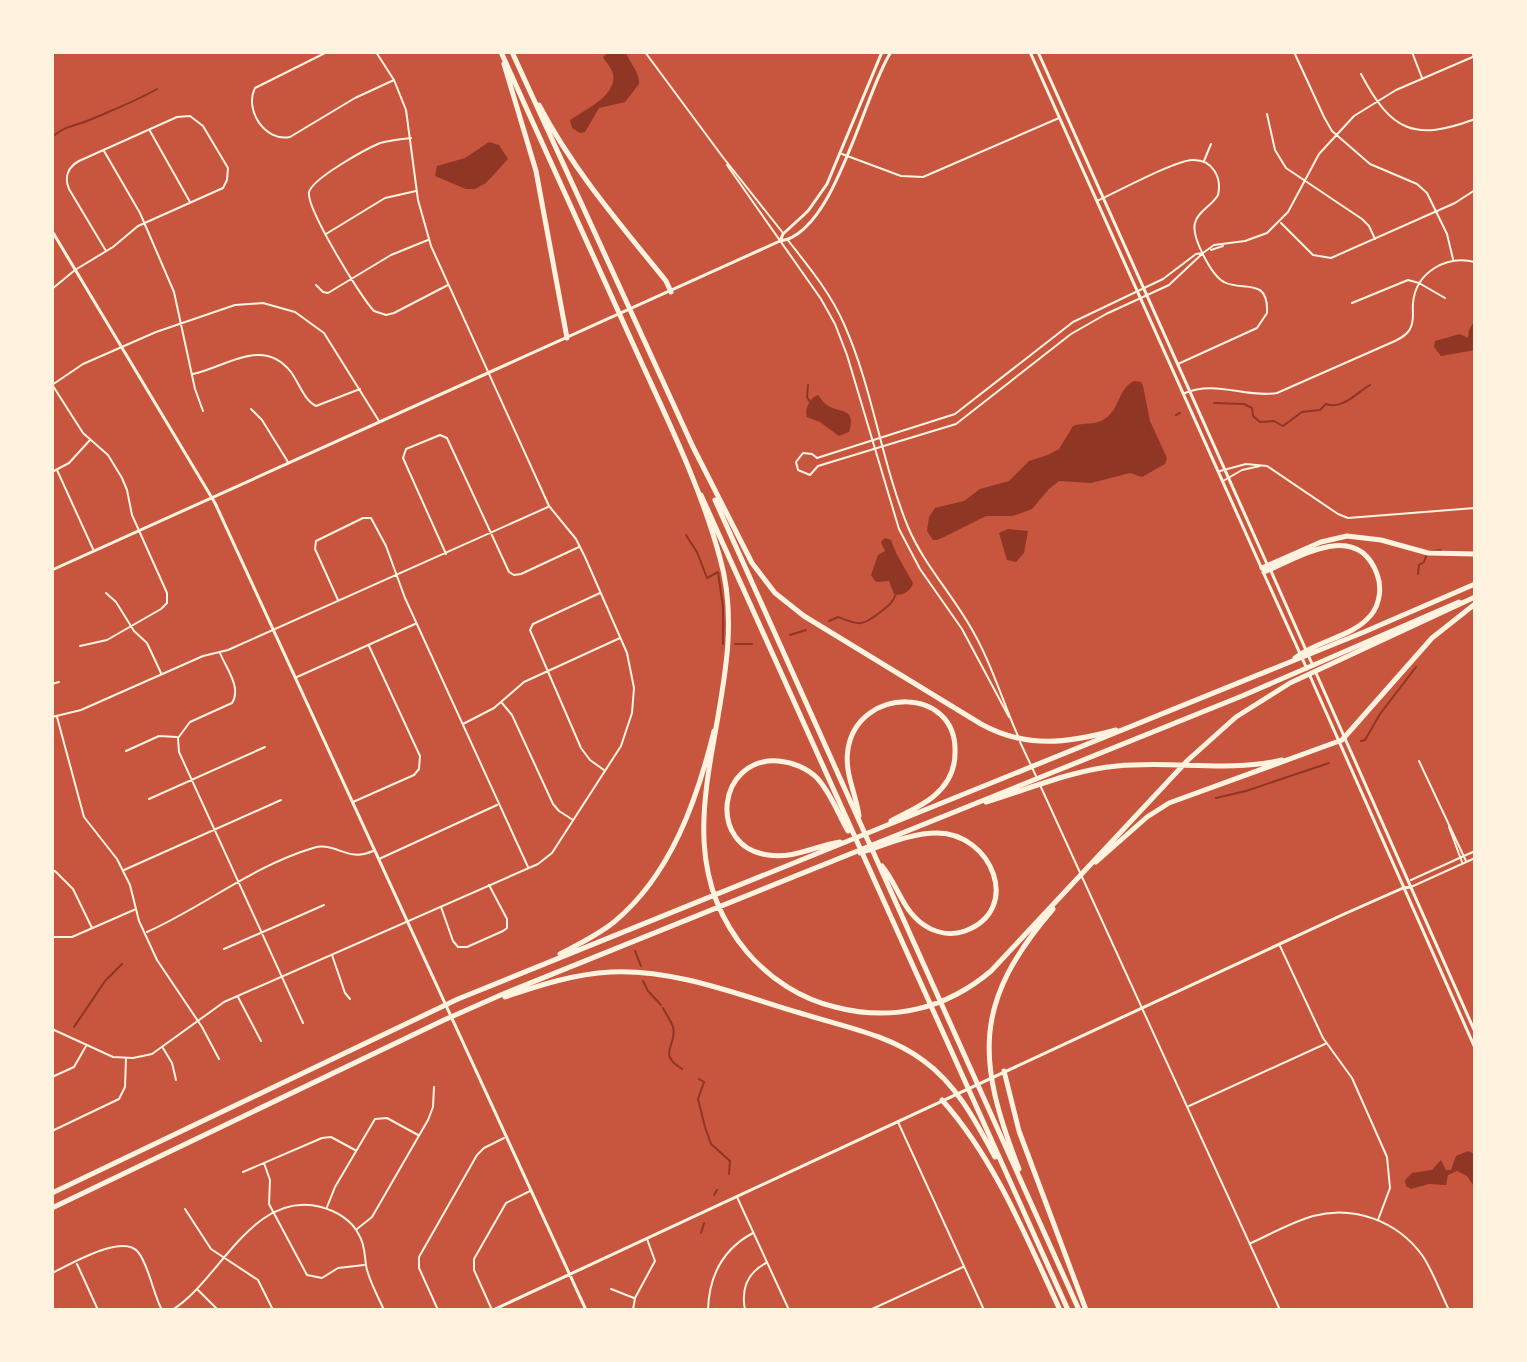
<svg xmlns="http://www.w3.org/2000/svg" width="1527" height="1362" viewBox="0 0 1527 1362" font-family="'DejaVu Sans',sans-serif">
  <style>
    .water { fill: #8f3625 }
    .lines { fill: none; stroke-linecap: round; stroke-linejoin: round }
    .stream { stroke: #8f3625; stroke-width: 2 }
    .minor { stroke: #fff3e0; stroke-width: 2 }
    .tertiary { stroke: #fff3e0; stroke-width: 2 }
    .secondary { stroke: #fff3e0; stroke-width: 3 }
    .motorway { stroke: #fff3e0; stroke-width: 5 }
  </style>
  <rect width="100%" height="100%" fill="#c8553d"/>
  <!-- water -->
  <path class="water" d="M609,52L626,53C630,63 640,73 639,84L625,102L599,108L585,132L580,133L572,128L570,120C584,110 617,96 613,74C612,69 606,62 603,57Z
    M489,142L499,145L508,159L486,183L475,189H466L435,176L437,166L465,158Z
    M1475,320V350L1441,356L1434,347L1435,341L1460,334L1468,338L1469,330Z
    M1134,381L1141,382L1143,386L1150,421L1167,458L1165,464L1142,477L1130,473L1091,483L1059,481L1049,489L1032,509L1013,516H986L944,537L937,540H933L927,531L929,517L935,508L964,501L980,489L1009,481L1029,461L1048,455L1059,449L1073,426C1084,422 1096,426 1106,418C1120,408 1118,389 1134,381Z
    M818,395C821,398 823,403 827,405C839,414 857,406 849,432L839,436L820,422L807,417C804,410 810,397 818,395Z
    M1008,529L1028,531L1024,553L1016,562L1007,560L999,533Z
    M885,538L891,540L896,553L913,583C911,591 902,597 894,594L889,581L876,582L871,575L878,555L885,551L881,542Z
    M1468,1151L1475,1154V1188L1467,1176L1457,1171L1448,1175L1446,1185L1429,1184L1411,1189L1406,1186L1405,1180L1412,1173L1432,1170L1441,1160L1446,1170H1451L1456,1156Z"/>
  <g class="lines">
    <!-- stream -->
    <path class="stream" d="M52,137C70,123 74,127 92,119C115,109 136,101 157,89
      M808,385L807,397L810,402
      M1214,403L1244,404L1252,408L1253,416L1260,422L1274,421L1283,426L1302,412L1320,410L1326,404C1343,410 1356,393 1370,385
      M1176,415L1180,413
      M686,535L697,552L707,578L718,572L723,607V644
      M1432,551L1441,550
      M1418,574L1419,565L1424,562L1427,554
      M829,621L838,617C858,625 862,627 879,613C888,606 892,604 896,594
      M790,635L806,630
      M735,644H752
      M1361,741L1365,740L1380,714L1416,667
      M1216,798L1246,791L1329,763
      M635,951L641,966
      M643,981L648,991L661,1005
      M663,1008C666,1014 671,1021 673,1027C678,1046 656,1053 682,1069
      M74,1027L105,981L122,964
      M699,1079L704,1082L698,1099L705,1127L711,1144L730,1161L729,1174
      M714,1195L717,1190
      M701,1233L704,1223"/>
    <!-- minor -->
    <path class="minor" d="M327,52L255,88C244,110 265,142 290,137L355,98L394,80
      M1294,52L1324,117L1332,131L1370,164L1417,184L1427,193L1447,234L1453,259
      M1412,52L1422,78
      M1472,52L1475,60
      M1361,74C1391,131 1414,142 1475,119
      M1267,114L1275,150L1286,168L1362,219L1369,226L1375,239
      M150,131L190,202
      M411,138C401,139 390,140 380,143C366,149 313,178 309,192C306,208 361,298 374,311L386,315L394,313L448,285
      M104,151L140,213L174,292L195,389L203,411
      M842,154L901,176L923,177L1059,118
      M1204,161L1211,144
      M1097,201C1117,192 1174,161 1192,160C1213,159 1222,178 1218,195C1212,206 1198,211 1195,223C1191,237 1212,276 1224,282C1242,292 1269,276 1267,313L1257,328L1178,364
      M1281,223L1313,255L1331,258L1455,203L1475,190
      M326,234L385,198L416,191
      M1211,250L1223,246
      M1203,253L1169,285L1106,314L1071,334L956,424L818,466L810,475L798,470L796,462L803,453L812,454L817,458L955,414L1073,322L1163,279L1196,254L1203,253L1214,245L1245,241L1267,233L1288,212L1319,154L1354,116L1396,90L1475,56
      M316,285L323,292L328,293L391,255L428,240
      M52,289L75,270L113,247L138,226L223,188L227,180L228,168L203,126L190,116L177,117L79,161C68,167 64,177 69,189L106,251
      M1352,303L1408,280L1419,283L1445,298
      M193,374C226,367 263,336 291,372C299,383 304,400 316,406L360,389
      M52,385L83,364L156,332L235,305L263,303L295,312L324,333L379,421
      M53,386L83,433L108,455L122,478L127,490L132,515L167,593V603L161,609L107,640L80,646
      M1185,393C1215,380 1246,398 1277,393L1395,341C1401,338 1407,335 1410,329C1415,320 1412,312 1413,303C1416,272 1446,255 1475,262
      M251,409L262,420L288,462
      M57,470L93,549
      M1220,471L1246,464L1267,466L1338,514L1348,518L1475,508
      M52,472L69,463L90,440
      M1223,481L1242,470L1260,466
      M446,554L403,458L406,449L440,435L447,438L509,572L514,575L521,574L579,547
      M106,593L116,602L134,631L147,643L161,673
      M600,593L533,624L530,630L581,748L590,760L604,770
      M338,600L315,549L316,541L363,518H371L386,546L405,598L528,867
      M297,677L415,624
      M52,684L59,682
      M502,703L512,715L553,804L559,811L573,820
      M52,717L81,710L203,656L228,650L548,507
      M57,717L84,817L117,859L130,885L139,921L157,960L202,1027L219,1059
      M463,724L494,708L524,682L620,638
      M178,738L179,752L303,1023
      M178,738L190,722L232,703C242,688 226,668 220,653
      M126,751L159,736L177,737
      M1419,761L1466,861
      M149,799L265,747
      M353,802L414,775L419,769L420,756L369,646
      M1449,827L1462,862
      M379,859L497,805
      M124,870L281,800
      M52,872L55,871L73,889L92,928
      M441,907L453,941L458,947H467L503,931L507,928V919L489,885
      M147,932C203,907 253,866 313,848C336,841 347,863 373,851
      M52,937H72L136,909
      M1280,946L1323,1038L1352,1078L1387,1157L1390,1188L1378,1220
      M224,949L324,905
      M332,955L345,993L350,999
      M238,997L261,1041
      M163,1048L172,1063L176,1080
      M52,1077L74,1067L86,1046
      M1189,1106L1325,1044
      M898,1122L984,1310
      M52,1131L119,1099L125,1087L126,1058
      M264,1163L270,1180L269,1204L307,1275L322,1278L338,1268L364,1265
      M243,1172L322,1138L331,1137L355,1150
      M737,1197L789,1310
      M327,1207L335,1187L375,1119L387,1118L418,1135
      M185,1209L211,1249L258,1280L273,1310
      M357,1229L372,1217L428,1120L433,1107L434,1087
      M1251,1243C1271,1234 1292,1222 1313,1216C1354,1205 1397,1221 1422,1255C1433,1271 1440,1292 1449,1310
      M77,1264L98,1310
      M52,1273C71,1264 123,1233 138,1252C149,1265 153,1294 162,1310
      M611,1289L634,1298
      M198,1290L218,1310
      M172,1310C219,1282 252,1189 321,1207C336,1211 352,1220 359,1235C366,1246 364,1258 367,1270C371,1284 378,1297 384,1310
      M438,1310L419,1268V1257L477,1155L484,1148L504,1138
      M492,1310L474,1270V1259L506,1203L530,1191
      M633,1310L635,1298L655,1261L647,1239
      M708,1310C709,1276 723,1249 753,1233
      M745,1310C741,1289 747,1273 766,1263
      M870,1310L963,1267"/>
    <!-- tertiary -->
    <path class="tertiary" d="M645,52L722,156
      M722,156L783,233
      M727,165L821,299L835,324L847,355L899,529L920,569L962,629L1009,717
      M787,239C808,266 830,292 844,324C873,389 881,461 908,527C925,567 955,597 975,635C993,667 1003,703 1018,736
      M1020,742L1036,776
      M1040,785L1280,1310
      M1411,880L1475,851
      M1411,887L1475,858
      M52,1029L113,1057L133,1058L152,1054L224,1002L538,864L552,853L621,746L632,713L634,688L627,653L585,557L576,539L549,506L431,246L418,200L406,110L394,80L376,52"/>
    <!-- secondary -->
    <path class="secondary" d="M1030,52L1261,567
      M1038,52L1267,564
      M52,231L215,503L586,1310
      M781,239L783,234L808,211L827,184L882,52
      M52,570L780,241C835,234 864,93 891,52
      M1271,571L1313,666
      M1264,574L1307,669
      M1316,673L1475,1032
      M1310,676L1475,1048
      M493,1310L1342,915L1403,888L1411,887"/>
    <!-- motorway -->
    <path class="motorway" d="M501,52C545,150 589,248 634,346C665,415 700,484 720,558C759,694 646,832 747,952C770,979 801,999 835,1007C892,1022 946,1009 991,971L1188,760L1236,717L1290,683L1475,597
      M512,52L693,447L752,563L775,593L804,616L981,724C1026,749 1069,743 1116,730
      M504,64L536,171L567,338
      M539,105C573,170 620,224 666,281L671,292
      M701,495L1068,1310
      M715,500L1079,1310
      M1262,568L1321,542L1347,536L1381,540L1428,553L1475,554
      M1264,572C1298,558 1357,519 1377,574C1382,587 1380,604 1371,615C1352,638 1317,640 1295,658
      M986,802C1029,789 1072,770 1117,766C1172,760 1227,773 1282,760
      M859,816C856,793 844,773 848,749C858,686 958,685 955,753C955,770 947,785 934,796C921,807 905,813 891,821
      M840,842C815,846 794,859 768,855C707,847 717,757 778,761C792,762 807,768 817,778C831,793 838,814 848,831
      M860,853C885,845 911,833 937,833C992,833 1023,910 965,931C951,936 936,933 924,925C902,910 898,885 882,866
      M1096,862L1147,817L1169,803L1342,740L1432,638L1475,604
      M560,954C579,944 598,935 614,922C671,875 697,800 714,731
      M505,997C540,985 574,974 611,972C675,969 739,995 800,1013C841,1026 888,1034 924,1061C957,1085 976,1122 995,1157
      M1004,1071L1019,1131L1086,1310
      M942,1100C995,1159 1027,1239 1060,1310
      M1019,1169C976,1059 973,1002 1053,909
      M52,1193L458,999L1364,632L1475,584
      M52,1208L444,1020L503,994L1242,696L1459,602"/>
  </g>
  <!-- border -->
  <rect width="1527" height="1362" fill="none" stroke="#fff3e0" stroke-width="108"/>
</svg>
